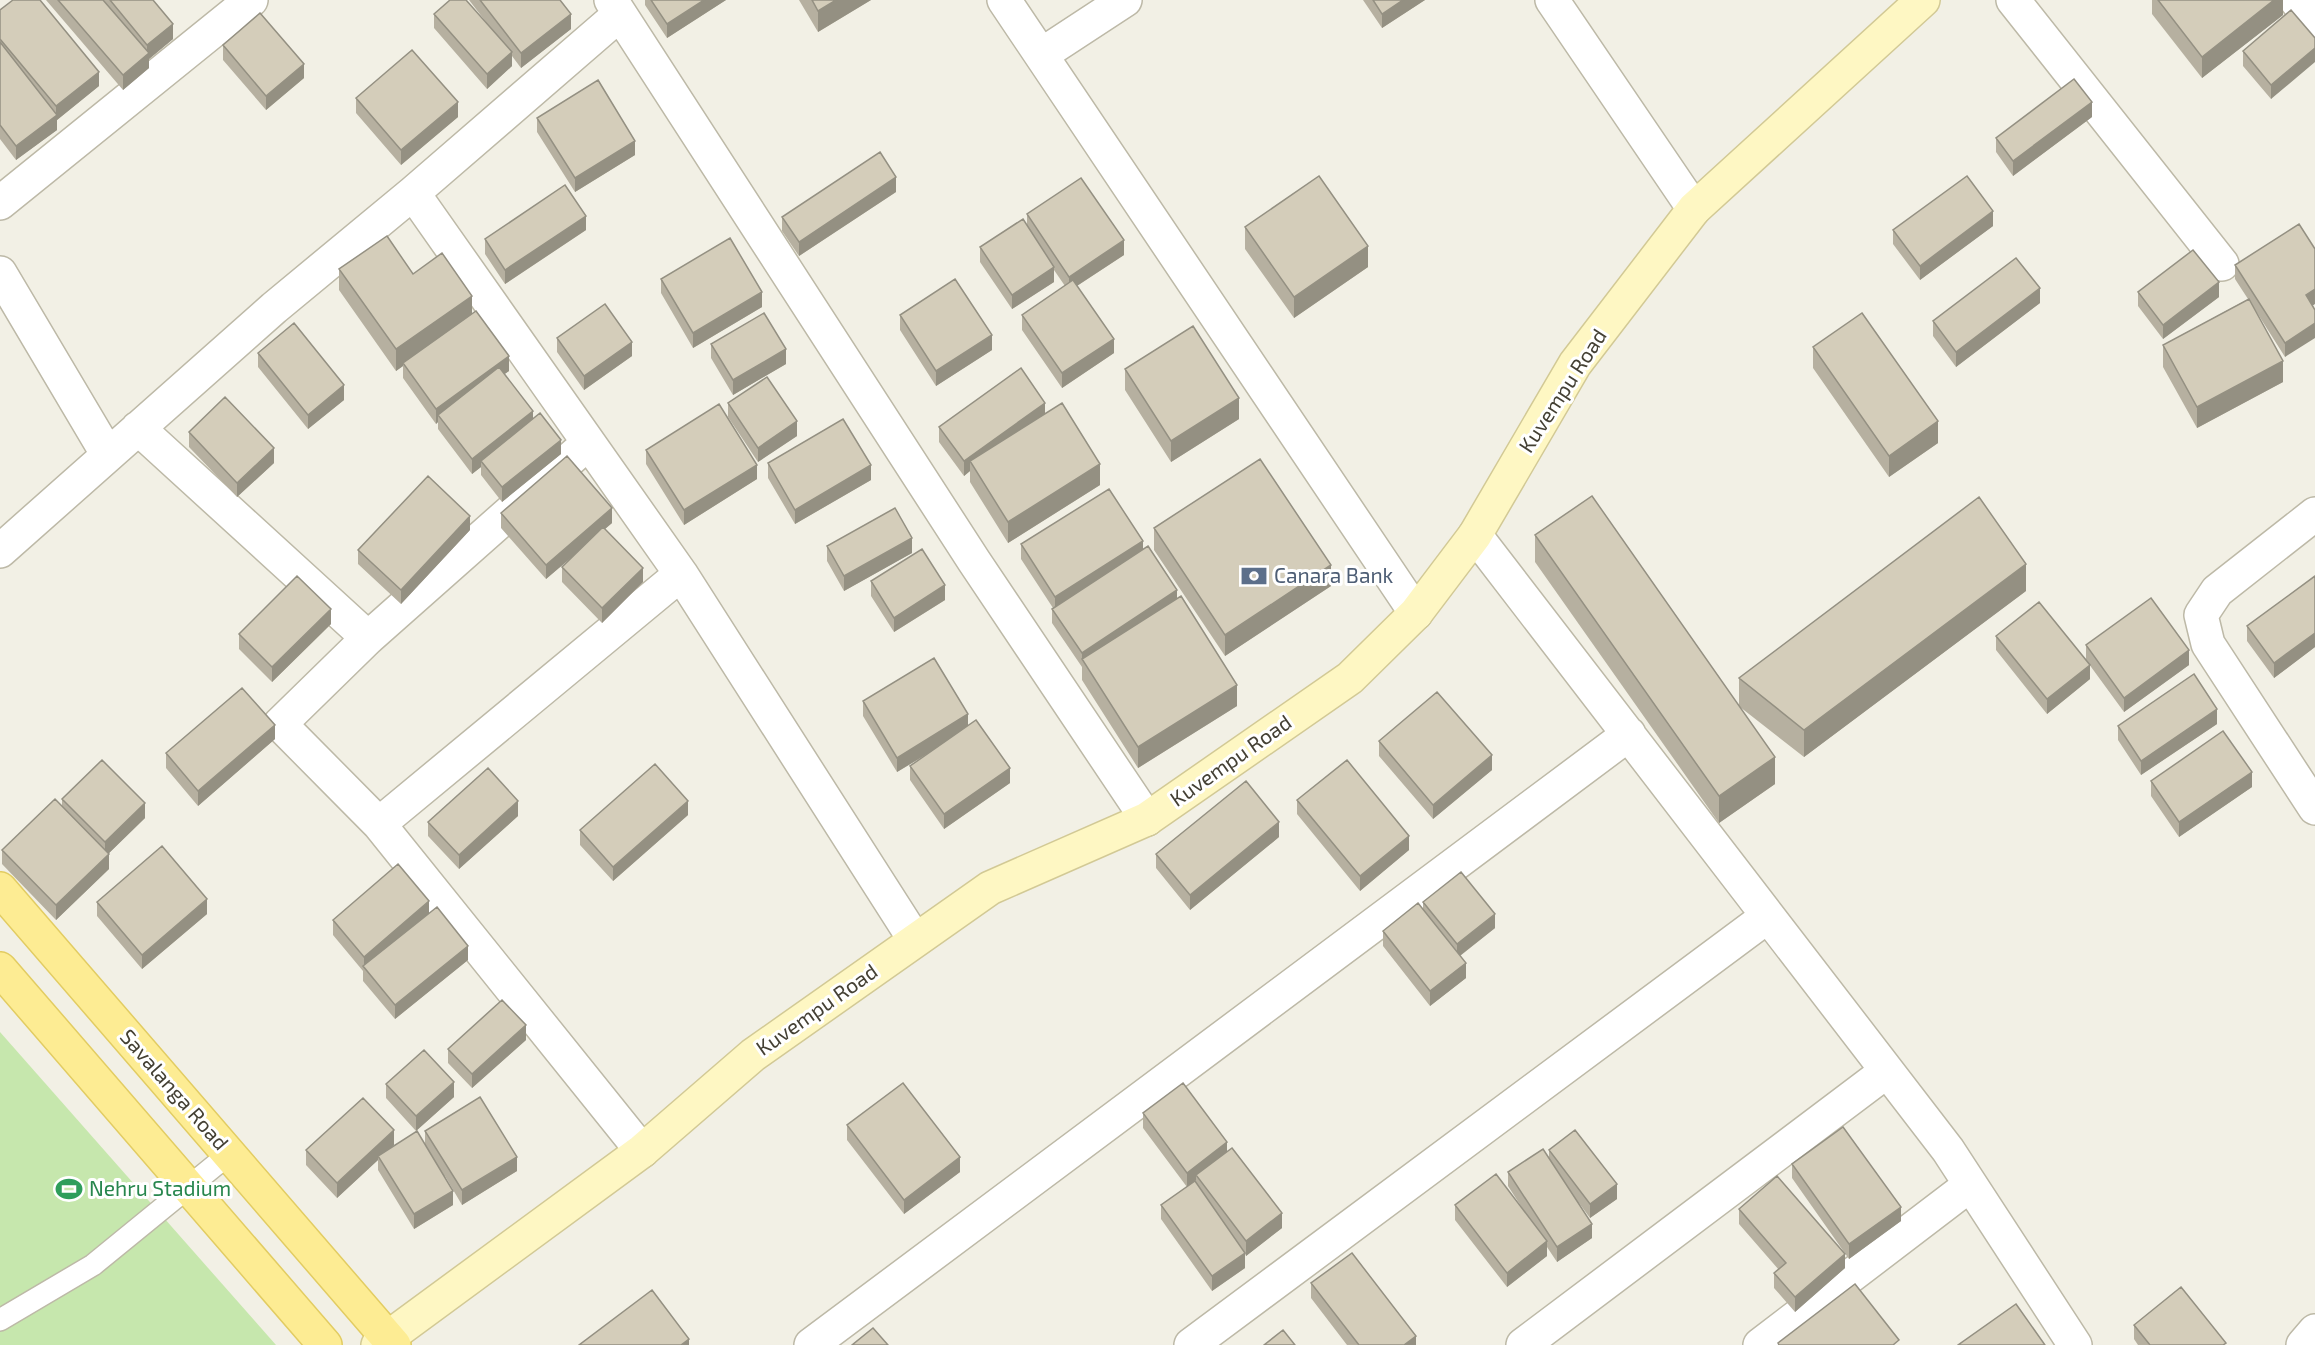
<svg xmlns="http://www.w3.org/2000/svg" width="2315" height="1345" viewBox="0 0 2315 1345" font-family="'Exo 2',sans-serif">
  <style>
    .garden { fill: #c6e7ad }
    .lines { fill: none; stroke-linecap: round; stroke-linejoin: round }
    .lane-casing { stroke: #bdb9a7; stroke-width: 24 }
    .street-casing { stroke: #bdb9a7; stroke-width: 36 }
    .secondary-casing { stroke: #d2c995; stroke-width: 36 }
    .primary-casing { stroke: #e2cc62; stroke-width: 36 }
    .lane { stroke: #fff; stroke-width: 21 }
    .street { stroke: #fff; stroke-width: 33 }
    .secondary { stroke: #fef7c3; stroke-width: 33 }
    .primary { stroke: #fdec93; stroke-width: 33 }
    .wall { fill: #b6b0a0 }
    .shaded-wall { fill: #949082 }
    .building { fill: #d4cdba; stroke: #949082; stroke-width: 1.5 }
    .labels { text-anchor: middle; stroke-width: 6; stroke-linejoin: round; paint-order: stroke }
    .street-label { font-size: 21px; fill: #444034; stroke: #fff }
    .service-label { font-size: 21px; fill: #4e5e75; stroke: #fff; text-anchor: start }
    .leisure-label { font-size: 21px; fill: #27864d; stroke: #fff; text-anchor: start }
  </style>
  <rect width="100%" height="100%" fill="#f2f0e5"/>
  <!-- garden -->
  <path class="garden" d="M0,1032L276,1345H0Z"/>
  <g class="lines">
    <!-- lane casing -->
    <g class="lane-casing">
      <path id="lane" d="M0,1320L93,1265L229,1154"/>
    </g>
    <!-- street casing -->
    <g class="street-casing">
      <path id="street" d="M611,0L974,561L1147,819
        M1004,0L1416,613
        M1552,0L1694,209
        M2013,0L2222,264
        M2296,0L2315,26
        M1041,55L1125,0
        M413,193L620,14
        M0,203L251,0
        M0,273L108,455
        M138,428L368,638
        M2315,514L2217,591L2201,615L2208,644L2315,808
        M1475,535L1948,1150L2075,1345
        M0,551L274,308L413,193L681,574L915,940
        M379,824L280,724L368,638L587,444
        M642,1151L379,824L681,574
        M811,1345L1629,734
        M1191,1345L1768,916
        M1523,1345L1887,1071
        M1760,1345L1970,1185
        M2303,1345L2315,1331"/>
    </g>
    <!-- secondary casing -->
    <g class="secondary-casing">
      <path id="secondary" d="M378,1345L642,1151L753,1055L990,888L1147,819L1350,678L1416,613L1475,535L1575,364L1694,209L1923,0"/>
    </g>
    <!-- primary casing -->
    <g class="primary-casing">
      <path id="primary" d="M0,889L394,1345
        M0,969L325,1345"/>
    </g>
    <!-- lane -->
    <use href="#lane" class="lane"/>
    <!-- street -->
    <use href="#street" class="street"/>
    <!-- secondary -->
    <use href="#secondary" class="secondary"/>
    <!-- primary -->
    <use href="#primary" class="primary"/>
  </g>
  <!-- wall -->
  <path class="wall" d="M46,0H153L173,39L149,59V68L123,90Z
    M469,0H560L571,29L521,68L512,56V66L487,89L434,28V14L486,22Z
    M645,0H726L667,38L645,5Z
    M799,0H871L818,32Z
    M1363,0H1425L1382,28Z
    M2152,0H2283V15L2202,78L2152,14Z
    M0,10L99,86L57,120V130L16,160L0,139Z
    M2315,38L2271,99L2243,66V51Z
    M223,45L304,78L266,110L223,60Z
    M356,98L458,117L401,165L356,113Z
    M2092,117L2013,176L1996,152V138Z
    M537,118L635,155L575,192L537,132Z
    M896,192L799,256L782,231V217Z
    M1027,214L1124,255L1077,286L1114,353L1062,388L1022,330V315L1065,286L1054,270V282L1012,309L980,262V247L1027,225Z
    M1993,226L1920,280L1893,244V230Z
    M1245,227L1368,267L1294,318L1245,249Z
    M586,230L505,284L485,254V239Z
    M2235,265L2312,306L2285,357L2254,308L2283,382L2197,428L2163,367V345L2248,299L2235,279Z
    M339,269L413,274L472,314L509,371L504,374L533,419L561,454L502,502L481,475V467L472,474L438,429V422L436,424L403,378V366L396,371L339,290Z
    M661,279L762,307L693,348L661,293Z
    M2138,292L2219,297L2163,339L2138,306Z
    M2040,303L1956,367L1933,336V321Z
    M900,315L992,350L936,386L900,330Z
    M557,338L632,356L584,390L557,352Z
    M711,344L786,364L733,395L711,358Z
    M1813,347L1938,443L1889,477L1813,368Z
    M258,353L344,400L308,429L258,367Z
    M1125,369L1239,419L1171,462L1125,390Z
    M728,403L797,436L758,462L728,417Z
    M1045,414L1100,485L1008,543L970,482V471L964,476L939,442V427Z
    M189,432L274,463L237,497L189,447Z
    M646,450L757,479L684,525L646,464Z
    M768,463L871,480L795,524L768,478Z
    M501,513L612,523L605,529L643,582L602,623L562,582V567L574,555L546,579L501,528Z
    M1154,528L1331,586L1225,656L1154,550Z
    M470,530L401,604L358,564V550Z
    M1535,535L1739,705V678L2026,591L1804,757L1740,707L1775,784L1719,823L1535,562Z
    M1021,544L1143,549L1177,599L1237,706L1138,768L1082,680V667L1052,623V609L1053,608L1021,559Z
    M827,546L912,553L844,591L827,561Z
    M2315,576V647L2274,678L2247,641V626Z
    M871,581L945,600L894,632L871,596Z
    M331,624L272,682L239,649V634Z
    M1996,636L2090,679L2047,714L1996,650Z
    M2086,645L2189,665L2124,712L2086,660Z
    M863,701L968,725L1010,783L944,829L910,780V766L929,753L897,772L863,716Z
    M2217,724L2141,775L2118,740V726Z
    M275,739L198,806L166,768V753Z
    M1379,741L1492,770L1433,819L1379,756Z
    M2151,781L2252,787L2179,837L2151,796Z
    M62,799L145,818L108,854L109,869L56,920L2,864V850L62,806Z
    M1297,800L1409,850L1360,891L1297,814Z
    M688,815L613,881L580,845V830Z
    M518,816L459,869L428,836V822Z
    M1279,837L1190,910L1156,868V854Z
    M97,902L207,914L142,969L97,916Z
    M1423,902L1495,928L1460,956L1466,978L1430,1006L1383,946V931L1423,909Z
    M429,914L468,960L395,1019L363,981V971L333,935V920Z
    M526,1040L472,1088L448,1063V1049Z
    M386,1084L454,1097L416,1131L386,1098Z
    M1143,1113L1227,1152L1282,1228L1246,1256L1245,1254V1268L1212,1291L1161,1219V1205L1187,1187L1143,1128Z
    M847,1125L960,1172L904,1214L847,1140Z
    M425,1131L517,1171L462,1205L445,1176L453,1205L414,1229L378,1170V1160L337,1198L306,1165V1150L394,1145L391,1148L425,1145Z
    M1549,1150L1617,1199L1590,1218L1579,1203L1592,1238L1557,1262L1547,1247V1256L1507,1287L1455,1220V1205L1526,1214L1508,1186V1172L1549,1158Z
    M1792,1164L1901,1221L1849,1259L1792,1178Z
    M1739,1209L1845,1268L1795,1312L1774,1288V1273L1779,1270L1739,1224Z
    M1311,1283L1416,1345H1347L1311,1298Z
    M2134,1325L2226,1345H2138L2134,1339Z"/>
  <!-- shaded-wall -->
  <path class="shaded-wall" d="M704,0H726L667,38V24Z
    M836,0H871L818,32V11Z
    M1403,0H1425L1382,28V14Z
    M2274,0H2283V15L2202,78V57Z
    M571,14V29L521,68V53Z
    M173,24V39L149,59V68L123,90V75L147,54V45Z
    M2315,48V62L2271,99V85Z
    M512,52V66L487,89V74Z
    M304,64V78L266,110V96Z
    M99,72V86L57,120V130L16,160V146L56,116V106Z
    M458,102V117L401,165V150Z
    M2092,102V117L2013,176V161Z
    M635,141V155L575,192V178Z
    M896,177V192L799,256V242Z
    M1993,211V226L1920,280V266Z
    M586,216V230L505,284V270Z
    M1124,240V255L1069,291V277Z
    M1368,246V267L1294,318V297Z
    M1054,267V282L1012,309V295Z
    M2219,282V297L2163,339V325Z
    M2040,288V303L1956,367V352Z
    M2315,289V304L2306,310V295Z
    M762,292V307L693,348V333Z
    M472,296V317L403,363V366L396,371V349Z
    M2315,323V338L2285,357V343Z
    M992,335V350L936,386V371Z
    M1114,339V353L1062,388V373Z
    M632,342V356L584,390V376Z
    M786,349V364L733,395V380Z
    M509,356V371L442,419L438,415V422L436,424V409Z
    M2283,361V382L2197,428V407Z
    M344,385V400L308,429V415Z
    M1239,398V419L1171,462V441Z
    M1045,403V417L970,461V471L964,476V461Z
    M533,411V426L481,461V467L472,474V459Z
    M797,421V436L758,462V448Z
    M1938,421V443L1889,477V456Z
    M561,440V454L502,502V487Z
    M274,448V463L237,497V483Z
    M1100,464V485L1008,543V522Z
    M757,465V479L684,525V510Z
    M871,465V480L795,524V510Z
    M612,508V523L546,579V565Z
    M470,516V530L401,604V590Z
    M912,538V553L844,591V576Z
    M1143,541V556L1055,611V597Z
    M2026,564V591L1804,757V730Z
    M1331,565V586L1225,656V635Z
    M643,568V582L602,623V608Z
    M945,585V600L894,632V618Z
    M1177,590V604L1082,659V668V653Z
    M331,609V624L272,682V667Z
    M2315,633V647L2274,678V663Z
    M2189,650V665L2124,712V698Z
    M2090,665V679L2047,714V699Z
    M1237,685V706L1138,768V747Z
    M2217,709V724L2141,775V761Z
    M968,714V729L897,772V758Z
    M275,725V739L198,806V791Z
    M1492,755V770L1433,819V805Z
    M1775,757V784L1719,823V796Z
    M1010,768V783L944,829V814Z
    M2252,772V787L2179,837V822Z
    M518,801V816L459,869V855Z
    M688,801V815L613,881V867Z
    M145,803V818L105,857V842Z
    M1279,822V837L1190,910V895Z
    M1409,836V850L1360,891V876Z
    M109,854V869L56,920V905Z
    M207,899V914L142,969V955Z
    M429,901V916L364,967V957Z
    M1495,914V928L1457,958V944Z
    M468,946V960L395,1019V1005Z
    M1466,963V978L1430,1006V991Z
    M526,1025V1040L472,1088V1074Z
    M454,1082V1097L416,1131V1116Z
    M394,1130V1145L380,1158L378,1156V1160L337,1198V1183Z
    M1227,1142V1157L1196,1175V1180L1187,1187V1173Z
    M517,1157V1171L462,1205V1190Z
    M960,1157V1172L904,1214V1200Z
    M1617,1184V1199L1590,1218V1204Z
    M453,1191V1205L414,1229V1214Z
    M1901,1207V1221L1849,1259V1244Z
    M1282,1213V1228L1246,1256V1241Z
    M1592,1224V1238L1557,1262V1247Z
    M1547,1241V1256L1507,1287V1273Z
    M1245,1253V1268L1212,1291V1276Z
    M1845,1254V1268L1795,1312V1297Z
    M1416,1336V1345H1404Z
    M689,1339V1345H681Z"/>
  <!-- building -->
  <path class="building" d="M13,0H40L99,72L56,106L0,39V10Z
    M58,0H103L149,53L123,75Z
    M110,0H153L173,24L147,45Z
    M450,0H466L512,52L487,74L434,14Z
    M480,0H560L571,14L521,53Z
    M651,0H704L667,24Z
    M812,0H836L818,11Z
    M1373,0H1403L1382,14Z
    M2158,0H2274L2202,57Z
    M2291,10L2315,38V48L2271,85L2243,51Z
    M260,13L304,64L266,96L223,45Z
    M0,42L57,115L16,146L0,125Z
    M412,50L458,102L401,150L356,98Z
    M2074,79L2092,102L2013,161L1996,138Z
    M598,80L635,141L575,178L537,118Z
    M880,152L896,177L799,242L782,217Z
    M1319,176L1368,246L1294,297L1245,227Z
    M1967,176L1993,211L1920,266L1893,230Z
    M1081,178L1124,240L1069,277L1027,214Z
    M565,185L586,216L505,270L485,239Z
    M1023,219L1054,267L1012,295L980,247Z
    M2299,224L2315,249V289L2306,295L2315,310V323L2285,343L2235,265Z
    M387,236L413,274L442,253L472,296L396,349L339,269Z
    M730,238L762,292L693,333L661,279Z
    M2193,250L2219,282L2163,325L2138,292Z
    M2016,258L2040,288L1956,352L1933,321Z
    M955,279L992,335L936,371L900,315Z
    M1073,280L1114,339L1062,373L1022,315Z
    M2249,299L2283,361L2197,407L2163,345Z
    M605,304L632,342L584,376L557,338Z
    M476,311L509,356L436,409L403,363Z
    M764,313L786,349L733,380L711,344Z
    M1862,313L1938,421L1889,456L1813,347Z
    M294,323L344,385L308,415L258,353Z
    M1193,326L1239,398L1171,441L1125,369Z
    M499,367L533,411L472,459L438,415Z
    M1021,368L1045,403L964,461L939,427Z
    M767,377L797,421L758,448L728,403Z
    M225,397L274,448L237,483L189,432Z
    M1062,403L1100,464L1008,522L970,461Z
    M719,404L757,465L684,510L646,450Z
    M540,413L561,440L502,487L481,461Z
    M843,419L871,465L795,510L768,463Z
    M567,456L612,508L546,565L501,513Z
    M1260,459L1331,565L1225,635L1154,528Z
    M428,476L470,516L401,590L358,550Z
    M1109,489L1143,541L1055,597L1021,544Z
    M1592,496L1775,757L1719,796L1535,535Z
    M1979,497L2026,564L1804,730L1739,678Z
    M895,508L912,538L844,576L827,546Z
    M603,527L643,568L602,608L562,567Z
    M1148,546L1177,590L1082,653L1052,609Z
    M922,549L945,585L894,618L871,581Z
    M297,576L331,609L272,667L239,634Z
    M2315,576V633L2274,663L2247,626Z
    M1181,596L1237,685L1138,747L1082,659Z
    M2151,598L2189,650L2124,698L2086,645Z
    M2039,602L2090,665L2047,699L1996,636Z
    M934,658L968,714L897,758L863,701Z
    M2194,674L2217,709L2141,761L2118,726Z
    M242,688L275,725L198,791L166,753Z
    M1437,692L1492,755L1433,805L1379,741Z
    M976,720L1010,768L944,814L910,766Z
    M2223,731L2252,772L2179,822L2151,781Z
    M102,760L145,803L105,842L62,799Z
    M1347,760L1409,836L1360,876L1297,800Z
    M655,764L688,801L613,867L580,830Z
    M488,768L518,801L459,855L428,822Z
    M1246,781L1279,822L1190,895L1156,854Z
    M55,799L109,854L56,905L2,850Z
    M162,846L207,899L142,955L97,902Z
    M398,864L429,901L364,957L333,920Z
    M1461,872L1495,914L1457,944L1423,902Z
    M1418,903L1466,963L1430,991L1383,931Z
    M437,907L468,946L395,1005L363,966Z
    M502,1000L526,1025L472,1074L448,1049Z
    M424,1050L454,1082L416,1116L386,1084Z
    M903,1083L960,1157L904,1200L847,1125Z
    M1183,1083L1227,1142L1187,1173L1143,1113Z
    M480,1097L517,1157L462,1190L425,1131Z
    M363,1098L394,1130L337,1183L306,1150Z
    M1843,1127L1901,1207L1849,1244L1792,1164Z
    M1575,1130L1617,1184L1590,1204L1549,1150Z
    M417,1131L453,1191L414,1214L378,1156Z
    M1232,1148L1282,1213L1246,1241L1196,1175Z
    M1543,1149L1592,1224L1557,1247L1508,1172Z
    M1496,1174L1547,1241L1507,1273L1455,1205Z
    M1777,1176L1845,1254L1795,1297L1774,1273L1786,1263L1739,1209Z
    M1195,1181L1245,1253L1212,1276L1161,1205Z
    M1352,1253L1416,1336L1404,1345H1359L1311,1283Z
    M1855,1284L1899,1340L1893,1345H1779L1778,1343Z
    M2181,1287L2226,1343L2223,1345H2150L2134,1325Z
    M652,1290L689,1339L681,1345H579Z
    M2016,1304L2045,1345H1958Z
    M873,1328L888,1345H852Z
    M1283,1330L1295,1345H1264Z"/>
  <!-- icons -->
  <defs>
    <g id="bank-bare" transform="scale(2.07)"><path d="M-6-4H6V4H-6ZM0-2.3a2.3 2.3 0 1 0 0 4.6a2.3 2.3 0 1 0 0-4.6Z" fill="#5c6f8a" stroke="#fff" stroke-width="2.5" paint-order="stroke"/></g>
    <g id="stadium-bare" transform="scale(2.07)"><path d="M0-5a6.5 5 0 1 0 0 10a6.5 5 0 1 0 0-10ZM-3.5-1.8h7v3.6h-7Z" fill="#2e9e5b" stroke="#fff" stroke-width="2.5" paint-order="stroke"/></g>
  </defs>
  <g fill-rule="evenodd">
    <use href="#bank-bare" x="1254" y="576"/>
    <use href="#stadium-bare" x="69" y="1189"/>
  </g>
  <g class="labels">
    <!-- street labels -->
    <g class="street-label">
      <text transform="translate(1563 391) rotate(-57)" y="7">Kuvempu Road</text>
      <text transform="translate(1231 761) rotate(-35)" y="7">Kuvempu Road</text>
      <text transform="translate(817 1010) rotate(-35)" y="7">Kuvempu Road</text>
      <text transform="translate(174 1090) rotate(49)" y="7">Savalanga Road</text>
    </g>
    <!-- service labels -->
    <g class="service-label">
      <text x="1274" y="583">Canara Bank</text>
    </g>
    <!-- leisure labels -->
    <g class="leisure-label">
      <text x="89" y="1196">Nehru Stadium</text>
    </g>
  </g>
</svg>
